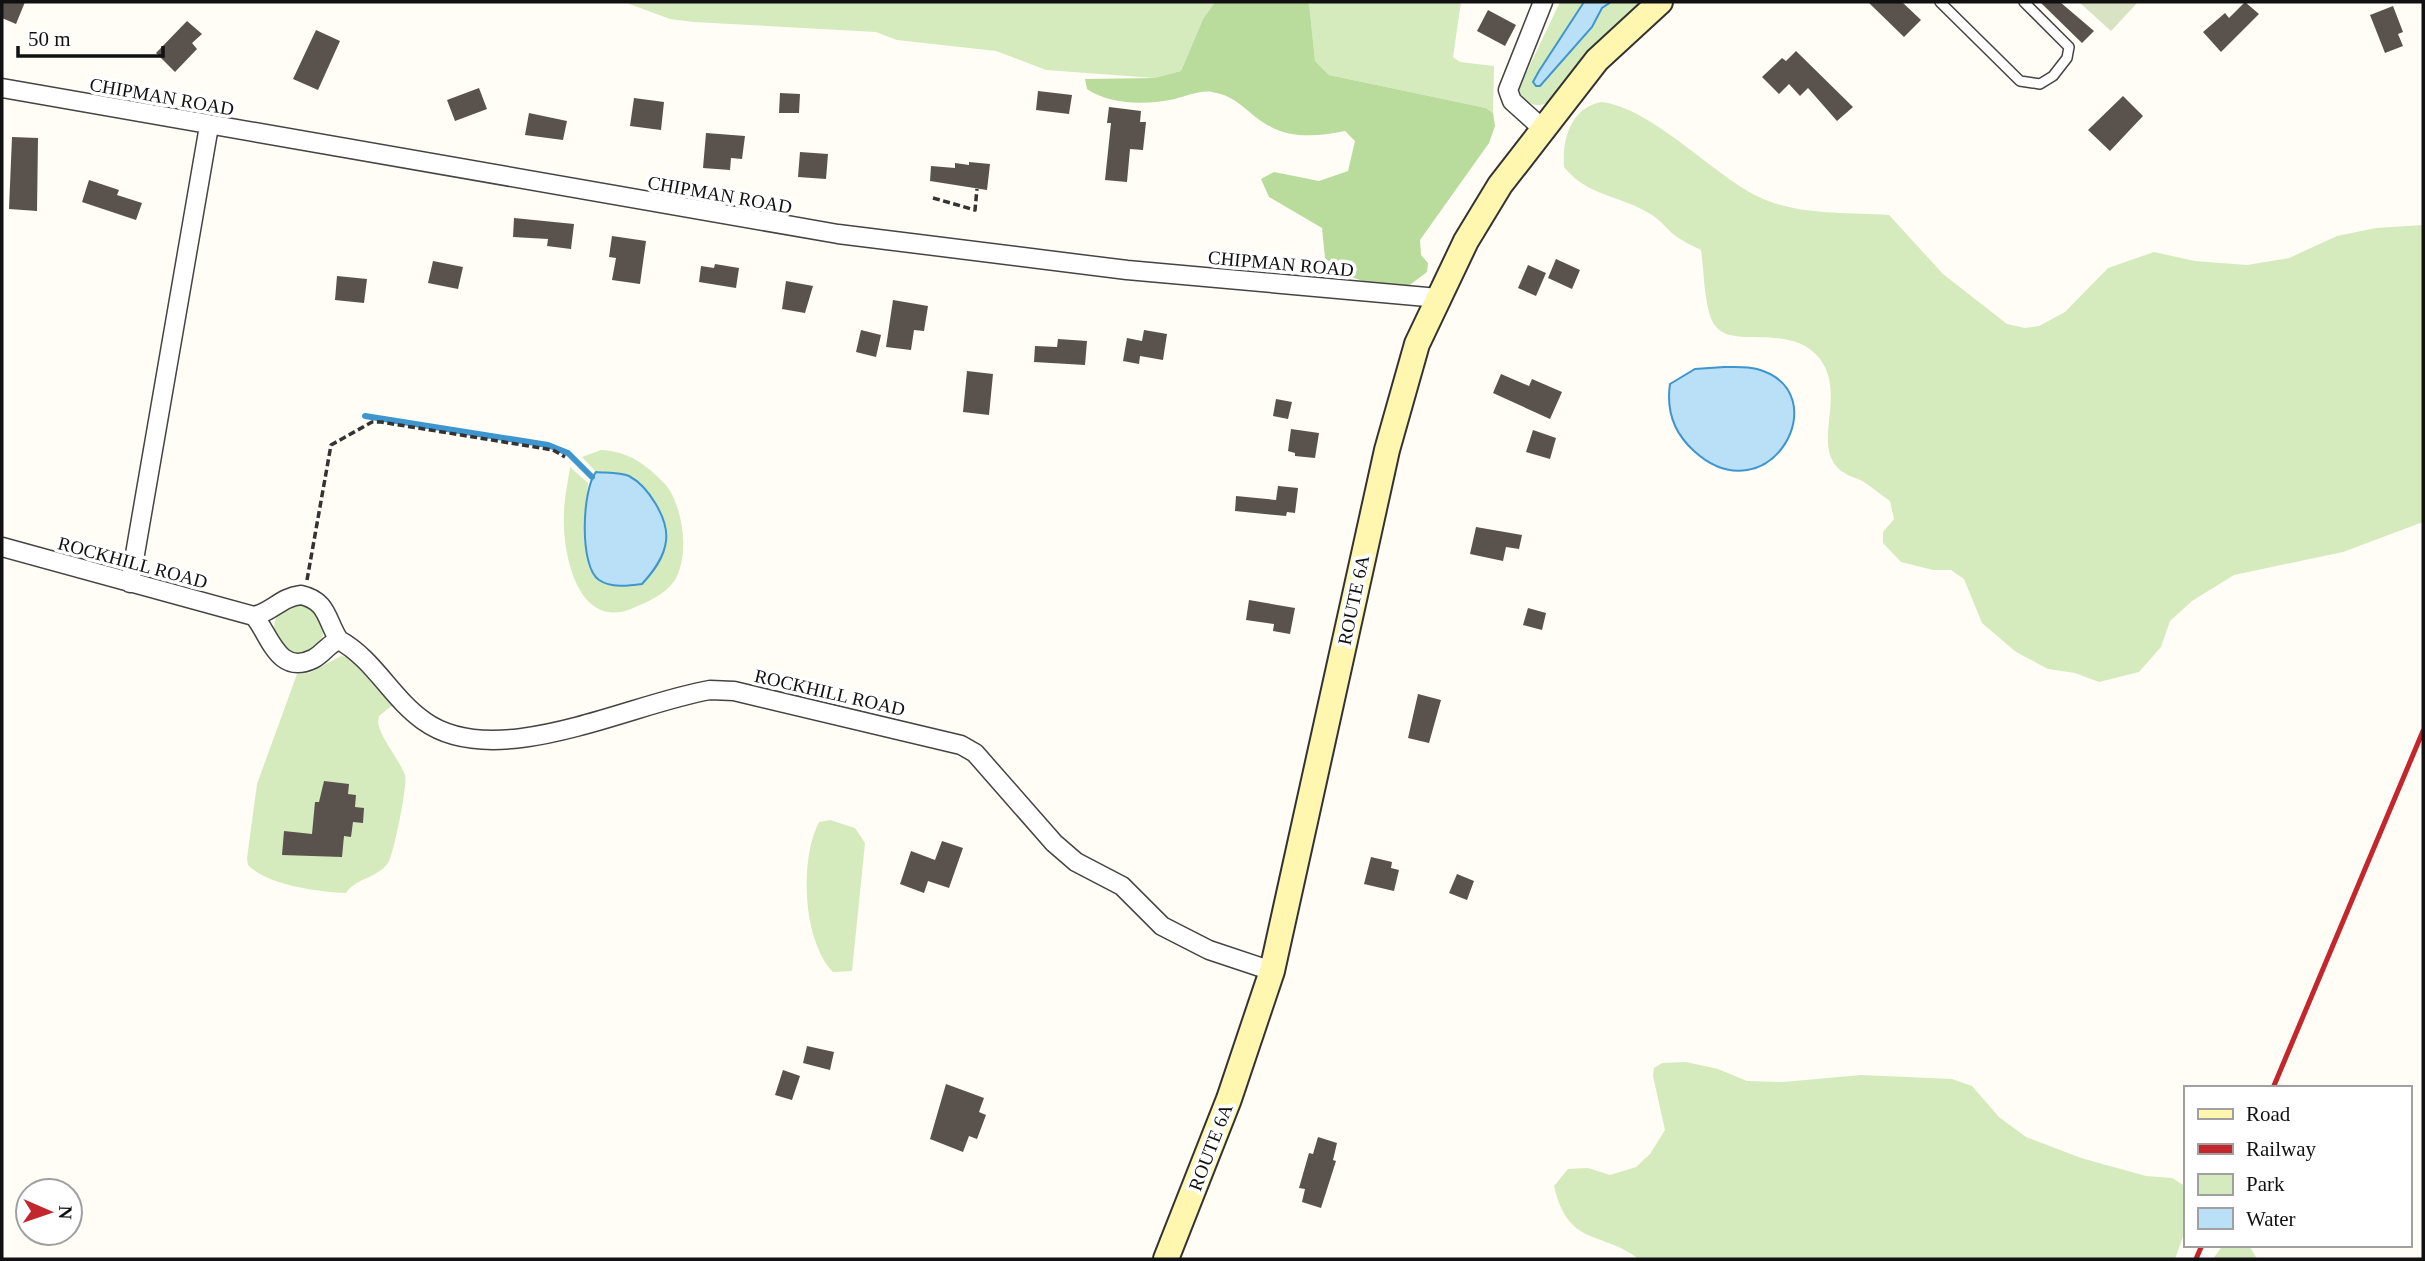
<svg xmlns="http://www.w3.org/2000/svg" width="2425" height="1261" viewBox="0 0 2425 1261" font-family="Georgia,serif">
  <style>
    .green { fill: #d5ebbd }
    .forest { fill: #b9dc9c }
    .cemetery { fill: #d9e3c4 }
    .water { fill: #b9e0f7; stroke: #3f96cf; stroke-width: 2 }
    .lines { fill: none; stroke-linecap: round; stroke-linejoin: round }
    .stream { stroke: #3f96cf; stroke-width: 6 }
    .building { fill: #5a524d }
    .lane-casing { stroke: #444; stroke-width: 12 }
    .street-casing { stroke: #444; stroke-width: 21 }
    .secondary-casing { stroke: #333; stroke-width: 28 }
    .path { stroke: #333; stroke-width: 3.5; stroke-dasharray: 7 3.5; stroke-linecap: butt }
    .lane { stroke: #fff; stroke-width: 9 }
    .street { stroke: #fff; stroke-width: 18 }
    .secondary { stroke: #fff6b0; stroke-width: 24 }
    .rail { stroke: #c4262e; stroke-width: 5 }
    .labels { text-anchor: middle; stroke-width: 7; stroke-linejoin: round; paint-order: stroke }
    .street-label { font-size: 19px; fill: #111; stroke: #fff }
  </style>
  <rect width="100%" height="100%" fill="#fffdf5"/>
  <!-- green -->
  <path class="green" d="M624,2H1215L1203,19L1181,71L1154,78L1046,70L996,51L897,40L876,32L694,22L670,19Z
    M1309,2H1461L1453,57L1460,62L1494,66L1493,113L1486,108L1329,75L1315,61Z
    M1560,2H1642L1547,103C1536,108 1523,103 1518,90Z
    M1602,102C1653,109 1711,173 1757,196C1796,216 1846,212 1889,215L1943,274L2007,324L2025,328L2039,326L2065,312L2108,268L2154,252L2195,261L2247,265L2289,258L2337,236L2376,228L2423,225V522L2343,552L2234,575L2192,601L2170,621L2161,647L2139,672L2099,682L2075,673L2048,669L2016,652L1982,623L1964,579L1951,570H1933L1901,562L1883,543V532L1894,519L1890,501C1881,495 1873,488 1864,482C1857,478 1847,476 1840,470C1811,446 1847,395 1820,359C1790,320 1731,352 1714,324C1704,308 1704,269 1701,250C1693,246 1684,242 1677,237C1668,231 1662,221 1652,215C1623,196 1586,196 1564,167C1562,139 1571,107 1602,102Z
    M601,450C628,451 647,465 665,484C683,505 690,555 675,580C665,595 647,602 631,609C577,630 562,552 564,514C564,499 568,482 570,467L588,483L585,524L589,569L626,475L596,472L582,457Z
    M274 628a25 25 0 1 1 50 0a25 25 0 1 1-50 0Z
    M341,656L353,658L394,704L379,716L378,723C382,741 398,757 405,775C408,783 394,854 388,863C377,878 355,879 346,893C319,892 267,885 248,865L247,858L257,784L297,674L309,673Z
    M830,820L855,828L865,843L852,971L833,972C803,941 799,861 819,822Z
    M1686,1062L1718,1069L1747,1081L1783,1082L1861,1075L1952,1079L1972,1086L1999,1117L2026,1137L2081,1158L2146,1176L2172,1178L2185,1186V1231L2175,1259H1639C1600,1230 1568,1247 1554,1186L1568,1169L1588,1168L1610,1175L1636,1167L1650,1154L1665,1130L1653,1076L1654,1068L1662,1063Z
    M2223,1245H2249L2257,1259H2213Z"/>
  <!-- forest -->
  <path class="forest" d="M1215,2H1309L1315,61L1329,75L1486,108L1493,113L1495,126L1489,143L1420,240L1421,255L1428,263L1427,272L1407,287L1386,288L1344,275L1325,258L1322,228L1269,197L1261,179L1274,172L1319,181L1348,171L1355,141L1345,131C1310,138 1282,139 1253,115C1240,104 1231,95 1212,92C1201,90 1186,96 1175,99C1147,105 1110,105 1087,89L1085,79L1154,78L1181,71L1203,19Z"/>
  <!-- cemetery -->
  <path class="cemetery" d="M2079,2H2138L2111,31Z"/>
  <!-- water -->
  <path class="water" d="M1584,2H1611L1602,8L1592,27L1540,86H1536L1533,82L1539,71Z
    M1724,367C1735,367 1747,366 1757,369C1840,392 1769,519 1694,451C1674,433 1666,411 1670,384L1695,369Z
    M596,472C606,473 620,472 629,476C648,486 669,519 666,541C664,558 653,572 642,584C628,586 611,588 599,580C579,567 582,489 596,472Z"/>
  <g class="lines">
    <!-- stream -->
    <path class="stream" d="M365,416L548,445L568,453L592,477"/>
  </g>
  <!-- building -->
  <path class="building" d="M2,2H25L16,24L2,18Z
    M1868,2H1902L1921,20L1904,37Z
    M2040,2H2060L2094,31L2082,43Z
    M2245,2L2259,14L2221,52L2203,32L2225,13L2229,18Z
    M2393,6L2403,32L2398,34L2403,46L2385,53L2370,15Z
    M1488,10L1516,25L1505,46L1477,31Z
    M187,21L202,34L192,43L197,49L175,72L156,53Z
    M316,30L340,41L318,90L293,79Z
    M1796,51L1853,107L1837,121L1808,88L1800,96L1789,84L1779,94L1762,77L1782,58L1786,61Z
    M479,88L487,109L455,121L447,100Z
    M1038,91L1072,95L1069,114L1036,110Z
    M780,93L800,94L799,113H779Z
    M2123,96L2143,116L2110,151L2088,130Z
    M634,98L664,102L661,130L630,126Z
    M1109,107L1141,111L1140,122H1146L1143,150L1130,149L1127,182L1105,180L1111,123H1107Z
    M529,113L567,121L563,140L525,135Z
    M706,133L745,136L742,159L731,158L730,170L703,168Z
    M12,137L38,138L37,211L9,209Z
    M800,152L828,154L826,179L798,177Z
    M969,162L990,164L987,190L930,181L931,166L955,168V163L969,165Z
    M89,180L119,190L117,195L142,203L136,220L82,202Z
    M514,218L574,224L571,249L547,246L548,239L513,237Z
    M612,236L646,241L640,284L612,280L616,258L609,257Z
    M1556,259L1580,270L1572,289L1548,278Z
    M433,261L463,267L458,289L428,283Z
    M715,264L739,268L736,288L699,282L701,266L714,268Z
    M1528,265L1546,273L1536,296L1518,288Z
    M337,276L367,279L364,303L335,300Z
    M786,281L813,286L805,313L782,309Z
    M893,300L928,306L924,331L914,330L911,350L886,347Z
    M861,330L881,335L876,357L856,352Z
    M1144,330L1167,334L1163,360L1140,356L1139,364L1123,361L1127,338L1142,341Z
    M1058,339L1087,341L1085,365L1034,362L1035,346L1057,347Z
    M967,371L993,374L989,415L963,412Z
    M1501,374L1529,386L1532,379L1562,392L1550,419L1493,393Z
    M1276,399L1292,402L1288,419L1273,416Z
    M1291,429L1319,433L1315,458L1295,456V453L1288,451Z
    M1533,430L1556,438L1550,459L1526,452Z
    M1278,486L1298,488L1295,513L1287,512L1286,516L1235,511L1236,496L1276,500Z
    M1476,527L1522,535L1519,549L1506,547L1503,561L1470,554Z
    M1249,600L1295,608L1290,634L1273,631L1274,624L1246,620Z
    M1528,608L1546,613L1542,630L1523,625Z
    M1418,694L1441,700L1429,743L1408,738Z
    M324,781L349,784L348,794L356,795L355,807L364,808L363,823L353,822L351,837L344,836L342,857L282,855L284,831L312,834L315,802H319Z
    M942,841L963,848L949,888L928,881L924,893L900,884L911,851L935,860Z
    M1371,857L1392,862L1391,868L1399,870L1394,891L1364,884Z
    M1457,874L1474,881L1467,900L1449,893Z
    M807,1046L834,1052L830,1070L803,1063Z
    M783,1070L800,1076L792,1100L775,1095Z
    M946,1084L984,1098L979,1112L986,1115L977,1139L969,1136L963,1152L930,1139Z
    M1318,1137L1337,1143L1333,1160L1336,1161L1321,1208L1302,1202L1305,1189L1299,1188L1309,1153L1313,1154Z"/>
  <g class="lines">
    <!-- lane casing -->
    <g class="lane-casing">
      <path id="lane" d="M1940,2L2020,81L2040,84L2053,76L2067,58L2069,47L2024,2"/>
    </g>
    <!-- street casing -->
    <g class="street-casing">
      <path id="street" d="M2,88L838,234L1127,270L1438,298
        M1543,129L1512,101L1508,90L1543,2
        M2,547L254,616
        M130,583L209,126
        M301,595C328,601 326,620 339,640C328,644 323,654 313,659C278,676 270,635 254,616C272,612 281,597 301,595Z
        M339,640C374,659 392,699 424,721C496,773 631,703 710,690L734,691L961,745L975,753L1054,843L1076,862L1122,886L1162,926L1209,950L1272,971"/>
    </g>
    <!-- secondary casing -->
    <g class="secondary-casing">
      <path id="secondary" d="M1166,1259L1229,1099L1272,971L1387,450L1417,344L1466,241L1500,185L1597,60L1660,2"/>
    </g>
    <!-- path -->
    <path class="path" d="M933,198L975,210L977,189
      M307,580L331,445L372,422H381L553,450L565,457"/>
    <!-- lane -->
    <use href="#lane" class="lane"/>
    <!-- street -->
    <use href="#street" class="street"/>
    <!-- secondary -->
    <use href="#secondary" class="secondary"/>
    <!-- rail -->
    <path class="rail" d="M2273,1088L2423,731
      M2196,1259L2202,1245"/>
  </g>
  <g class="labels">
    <!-- street labels -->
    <g class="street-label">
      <text transform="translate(162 96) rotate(10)" y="7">CHIPMAN ROAD</text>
      <text transform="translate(720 194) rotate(10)" y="7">CHIPMAN ROAD</text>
      <text transform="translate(1281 263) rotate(5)" y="7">CHIPMAN ROAD</text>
      <text transform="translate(133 562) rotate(15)" y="7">ROCKHILL ROAD</text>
      <text transform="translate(1353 600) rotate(-78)" y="7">ROUTE 6A</text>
      <text transform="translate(830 692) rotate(13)" y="7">ROCKHILL ROAD</text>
      <text transform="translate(1210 1147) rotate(-69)" y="7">ROUTE 6A</text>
    </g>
  </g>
  <!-- border -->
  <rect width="2425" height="1261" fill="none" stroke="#111111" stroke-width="7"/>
  <!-- legend -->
  <rect x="2184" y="1086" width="228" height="161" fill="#ffffff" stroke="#a0a0a0" stroke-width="2"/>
  <rect x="2198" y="1109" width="35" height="10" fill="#fff6b0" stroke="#a0a0a0" stroke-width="2"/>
  <text x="2246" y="1121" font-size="21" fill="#111111">Road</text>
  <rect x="2198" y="1144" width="35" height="10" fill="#c4262e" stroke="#a0a0a0" stroke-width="2"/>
  <text x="2246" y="1156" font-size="21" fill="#111111">Railway</text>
  <rect x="2198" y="1174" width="35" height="21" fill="#d5ebbd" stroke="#a0a0a0" stroke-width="2"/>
  <text x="2246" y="1191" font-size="21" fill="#111111">Park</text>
  <rect x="2198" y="1208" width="35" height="21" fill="#b9e0f7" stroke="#a0a0a0" stroke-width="2"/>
  <text x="2246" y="1226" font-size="21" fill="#111111">Water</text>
  <!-- north arrow -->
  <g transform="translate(49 1212) rotate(92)"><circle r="33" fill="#ffffff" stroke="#a0a0a0" stroke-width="2"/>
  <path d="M0-5L12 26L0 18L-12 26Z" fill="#c4262e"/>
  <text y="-10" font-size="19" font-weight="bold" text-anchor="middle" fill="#111111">N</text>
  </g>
  <!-- scale -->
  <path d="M18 46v10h145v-10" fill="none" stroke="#111111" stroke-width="3.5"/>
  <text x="28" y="46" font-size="21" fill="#111111" stroke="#ffffff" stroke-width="5" paint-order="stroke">50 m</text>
</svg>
